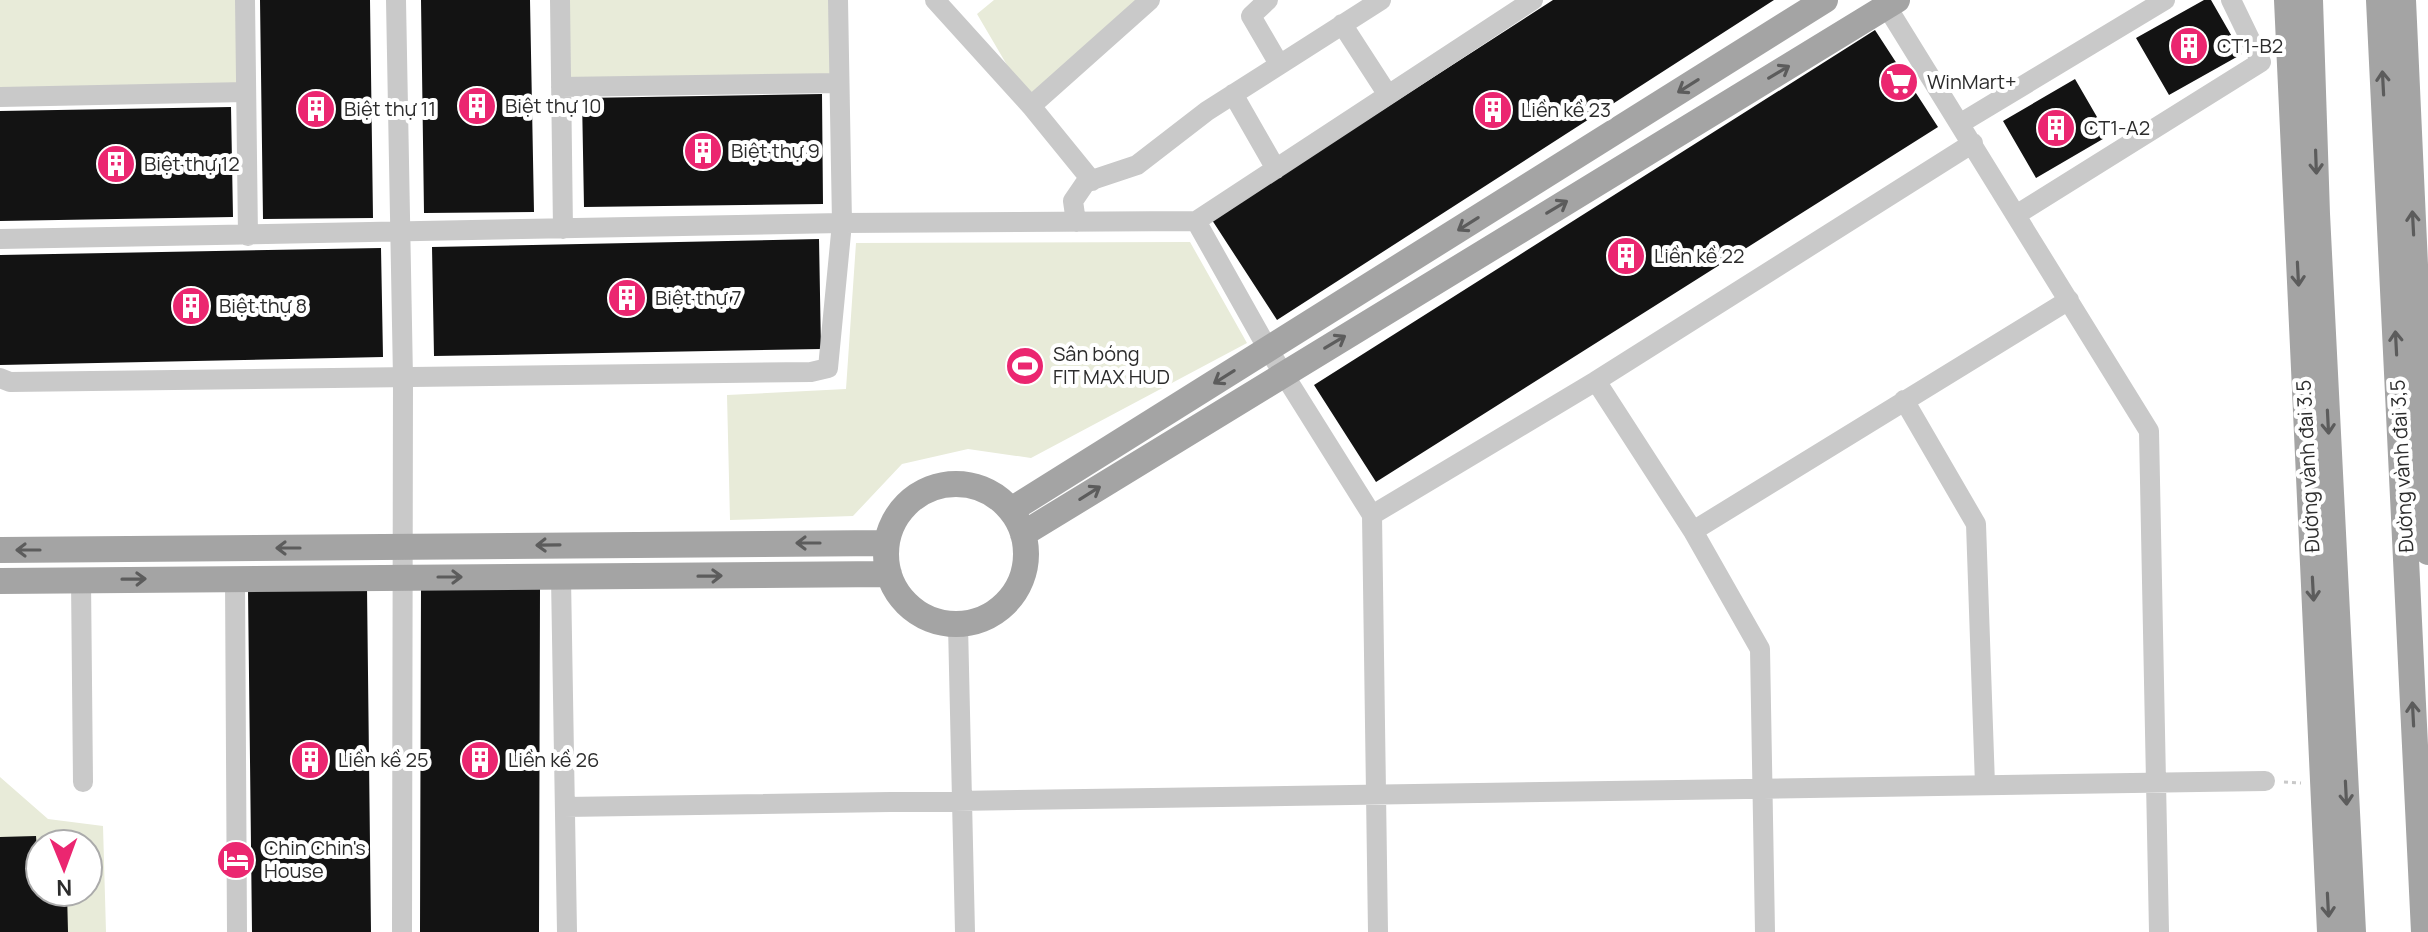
<svg xmlns="http://www.w3.org/2000/svg" width="2428" height="932" viewBox="0 0 2428 932" font-family="Manrope,sans-serif">
  <style>
    .green { fill: #e8ebd9; fill-rule: evenodd }
    .building { fill: #131313 }
    .lines { fill: none; stroke-linecap: round; stroke-linejoin: round }
    .path { stroke: #c9c9c9; stroke-width: 3; stroke-dasharray: 4 4; stroke-linecap: butt }
    .minor { stroke: #c9c9c9; stroke-width: 20 }
    .major { stroke: #a4a4a4; stroke-width: 26 }
    .oneway { stroke: #5c5c5c }
    .labels { text-anchor: middle; stroke-width: 8; stroke-linejoin: round; paint-order: stroke }
    .poi-label { font-size: 20px; fill: #2c2c2c; stroke: #fff; text-anchor: start }
    .street-label { font-size: 20px; fill: #2c2c2c; stroke: #fff }
  </style>
  <rect width="100%" height="100%" fill="#fff"/>
  <!-- green -->
  <path class="green" d="M0,0H245L246,92L0,97Z
    M560,0H838L839,83L561,87Z
    M994,0H1150L1031,106L977,14Z
    M1190,242L1247,343L1031,458L968,449L902,464L853,516L730,520L727,395L846,389L856,243Z
    M0,777L48,819L103,826L106,932H0ZM40,844H88V892H40Z"/>
  <!-- building -->
  <path class="building" d="M260,0H370L373,218L263,219Z
    M421,0H530L534,212L424,213Z
    M1553,0H1774L1277,320L1212,220Z
    M2204,0H2211L2242,54L2169,95L2136,38Z
    M1875,30L1938,127L1376,482L1314,385Z
    M2075,79L2108,136L2036,178L2003,121Z
    M822,94L823,204L584,207L582,98Z
    M231,107L233,217L0,221V111Z
    M819,239L821,349L434,356L432,247Z
    M381,248L383,357L0,365V255Z
    M367,587L371,932H252L248,589Z
    M421,588H540L539,932H420Z
    M36,836L40,892H67L68,932H0V837Z"/>
  <g class="lines">
    <!-- path -->
    <path class="path" d="M2284,782L2301,783"/>
    <!-- minor -->
    <path class="minor" d="M245,0L248,236
      M396,0L403,378L402,932
      M560,0L563,229
      M935,0L1031,106L1092,181
      M1268,0L1251,16L1279,64
      M1887,7L2149,431L2159,932
      M1342,24L1388,95
      M561,87L839,83
      M1233,94L1276,169
      M0,97L246,92
      M1031,106L1150,0
      M1961,123L2165,0
      M2016,215L2261,62L2231,0
      M1196,221L1268,349L1372,515L1378,932
      M1076,222L1073,201L1086,182L1137,165L1207,111L1381,0
      M0,239L842,223L1196,221L1533,0
      M0,378L10,382L811,372L828,368L842,223L838,0
      M1596,381L1693,531L1760,649L1765,932
      M1904,400L1976,524L1985,785
      M1372,515L1596,381L1973,143
      M1693,531L2069,300
      M235,578L237,932
      M561,578L567,932
      M81,580L83,782
      M958,625L965,932
      M565,807L2265,781"/>
    <!-- major -->
    <path class="major" d="M2287,0L2330,932
      M2310,0L2317,214L2353,932
      M2379,0L2424,932
      M2403,0L2428,552
      M886 554a70 70 0 1 1 140 0a70 70 0 1 1-140 0Z
      M1011,510L1825,0
      M1023,534L1897,0
      M0,550L886,543
      M0,581L889,574"/>
  </g>
  <!-- one-way arrows -->
  <defs><path id="oneway-shaft" d="M-6 0H5M1.5-3L5.5 0L1.5 3" fill="none" stroke-width="1.6" stroke-linecap="round" stroke-linejoin="round" transform="scale(2)"/></defs>
  <g class="oneway">
    <use href="#oneway-shaft" transform="translate(1779 72) rotate(-31)"/>
    <use href="#oneway-shaft" transform="translate(2383 83) rotate(-93)"/>
    <use href="#oneway-shaft" transform="translate(1688 86) rotate(148)"/>
    <use href="#oneway-shaft" transform="translate(2316 162) rotate(88)"/>
    <use href="#oneway-shaft" transform="translate(1557 207) rotate(-31)"/>
    <use href="#oneway-shaft" transform="translate(2413 223) rotate(-93)"/>
    <use href="#oneway-shaft" transform="translate(1468 224) rotate(148)"/>
    <use href="#oneway-shaft" transform="translate(2298 274) rotate(87)"/>
    <use href="#oneway-shaft" transform="translate(1335 342) rotate(-31)"/>
    <use href="#oneway-shaft" transform="translate(2396 343) rotate(-93)"/>
    <use href="#oneway-shaft" transform="translate(1224 377) rotate(148)"/>
    <use href="#oneway-shaft" transform="translate(2328 422) rotate(87)"/>
    <use href="#oneway-shaft" transform="translate(1090 493) rotate(-32)"/>
    <use href="#oneway-shaft" transform="translate(808 543) rotate(180)"/>
    <use href="#oneway-shaft" transform="translate(548 545) rotate(179)"/>
    <use href="#oneway-shaft" transform="translate(288 548) rotate(180)"/>
    <use href="#oneway-shaft" transform="translate(28 550) rotate(180)"/>
    <use href="#oneway-shaft" transform="translate(710 576) rotate(-1)"/>
    <use href="#oneway-shaft" transform="translate(450 577)"/>
    <use href="#oneway-shaft" transform="translate(134 579) rotate(-1)"/>
    <use href="#oneway-shaft" transform="translate(2313 589) rotate(87)"/>
    <use href="#oneway-shaft" transform="translate(2413 714) rotate(-93)"/>
    <use href="#oneway-shaft" transform="translate(2346 793) rotate(87)"/>
    <use href="#oneway-shaft" transform="translate(2328 905) rotate(87)"/>
  </g>
  <!-- icons -->
  <defs>
    <g id="building-disc" transform="scale(2)"><circle r="9.5" fill="#eb2670" stroke="#fff"/><path d="M-4-6H4V6H1V3H-1V6H-4ZM-2.5-4.3h1.7v1.8h-1.7ZM.8-4.3h1.7v1.8H.8ZM-2.5-1h1.7V.8h-1.7ZM.8-1h1.7V.8H.8Z" fill="#fff"/></g>
    <g id="supermarket-disc" transform="scale(2)"><circle r="9.5" fill="#eb2670" stroke="#fff"/><path d="M-6-5.5h2.5l.6 2H6L4.5 2H-2.5L-4.4-4H-6ZM-1.5 3.2a1.3 1.3 0 1 0 .1 0ZM3 3.2a1.3 1.3 0 1 0 .1 0Z" fill="#fff"/></g>
    <g id="stadium-disc" transform="scale(2)"><circle r="9.5" fill="#eb2670" stroke="#fff"/><path d="M0-5a6.5 5 0 1 0 0 10a6.5 5 0 1 0 0-10ZM-3.5-1.8h7v3.6h-7Z" fill="#fff"/></g>
    <g id="hotel-disc" transform="scale(2)"><circle r="9.5" fill="#eb2670" stroke="#fff"/><path d="M-6-4.5h1.5V1H6V5H4.5V3h-9V5H-6ZM-4 0a1.8 1.8 0 1 1 3.6 0ZM.5 0V-2.5h3Q6-2.5 6 0Z" fill="#fff"/></g>
  </defs>
  <g fill-rule="evenodd">
    <use href="#building-disc" x="2189" y="46"/>
    <use href="#supermarket-disc" x="1899" y="82"/>
    <use href="#building-disc" x="477" y="106"/>
    <use href="#building-disc" x="316" y="109"/>
    <use href="#building-disc" x="1493" y="110"/>
    <use href="#building-disc" x="2056" y="128"/>
    <use href="#building-disc" x="703" y="151"/>
    <use href="#building-disc" x="116" y="164"/>
    <use href="#building-disc" x="1626" y="256"/>
    <use href="#building-disc" x="627" y="298"/>
    <use href="#building-disc" x="191" y="306"/>
    <use href="#stadium-disc" x="1025" y="366"/>
    <use href="#building-disc" x="310" y="760"/>
    <use href="#building-disc" x="480" y="760"/>
    <use href="#hotel-disc" x="236" y="860"/>
  </g>
  <g class="labels">
    <!-- poi labels -->
    <g class="poi-label">
      <text x="2217" y="53">CT1-B2</text>
      <text x="1927" y="89">WinMart+</text>
      <text x="505" y="113">Biệt thự 10</text>
      <text x="344" y="116">Biệt thự 11</text>
      <text x="1521" y="117">Liền kề 23</text>
      <text x="2084" y="135">CT1-A2</text>
      <text x="731" y="158">Biệt thự 9</text>
      <text x="144" y="171">Biệt thự 12</text>
      <text x="1654" y="263">Liền kề 22</text>
      <text x="655" y="305">Biệt thự 7</text>
      <text x="219" y="313">Biệt thự 8</text>
      <text x="1053" y="361">Sân bóng<tspan x="1053" dy="23">FIT MAX HUD</tspan></text>
      <text x="338" y="767">Liền kề 25</text>
      <text x="508" y="767">Liền kề 26</text>
      <text x="264" y="855">Chin Chin's<tspan x="264" dy="23">House</tspan></text>
    </g>
    <!-- street labels -->
    <g class="street-label">
      <text transform="translate(2308 466) rotate(-93)" y="7">Đường vành đai 3.5</text>
      <text transform="translate(2402 466) rotate(-93)" y="7">Đường vành đai 3,5</text>
    </g>
  </g>
  <!-- north arrow -->
  <g transform="translate(64 868) rotate(179)"><circle r="38" fill="#ffffff" stroke="#ababab" stroke-width="2"/>
  <path d="M0-6L14 30L0 20L-14 30Z" fill="#eb2670"/>
  <text y="-12" font-size="22" font-weight="bold" text-anchor="middle" fill="#2c2c2c">N</text>
  </g>
</svg>
